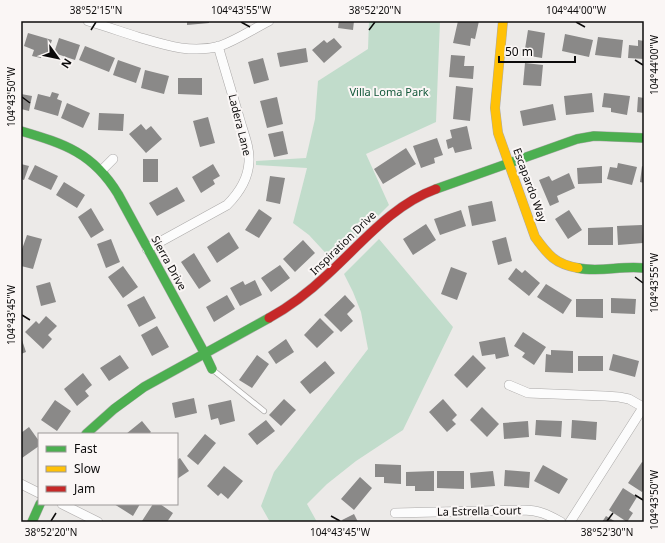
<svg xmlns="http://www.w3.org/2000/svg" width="665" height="543" viewBox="0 0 665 543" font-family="'Noto Sans',sans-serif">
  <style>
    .green { fill: #c1dccb }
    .building { fill: #8a8988 }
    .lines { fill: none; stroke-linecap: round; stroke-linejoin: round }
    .lane-casing { stroke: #aba9a8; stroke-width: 6 }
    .street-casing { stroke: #aba9a8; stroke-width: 10 }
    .fast-casing { stroke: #aba9a8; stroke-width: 10 }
    .slow-casing { stroke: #aba9a8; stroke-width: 10 }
    .jam-casing { stroke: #aba9a8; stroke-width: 10 }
    .lane { stroke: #fcfcfc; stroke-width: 4.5 }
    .street { stroke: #fcfcfc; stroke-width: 9 }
    .fast { stroke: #4caf50; stroke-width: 9 }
    .slow { stroke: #ffc107; stroke-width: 9 }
    .jam { stroke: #c62828; stroke-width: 9 }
    .ticks { fill: none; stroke: #0c0b0b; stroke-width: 1.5 }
    .labels { text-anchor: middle; stroke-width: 4; stroke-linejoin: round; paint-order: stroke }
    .park-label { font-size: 11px; fill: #12573a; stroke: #faf6f5 }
    .street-label { font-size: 11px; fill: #0c0b0b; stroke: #faf6f5 }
    .neatline { fill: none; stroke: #0c0b0b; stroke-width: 1.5 }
    .ticks-label { font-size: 10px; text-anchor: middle; fill: #0c0b0b }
  </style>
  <rect width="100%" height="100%" fill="#eceae8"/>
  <!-- green -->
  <path class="green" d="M369,21H440L436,122L366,154L389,205L333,261L309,235L293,223L307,168L256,165V161L306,158L315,119L318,81L368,49Z
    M379,239L453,327L403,430L356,461L327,484L307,504L317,522H270L261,506L274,472L368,349L361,312L353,292L344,274Z"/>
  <!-- building -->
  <path class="building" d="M187,21H209V23L187,25Z
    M339,21H354L353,30L338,28Z
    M458,21H479L475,39L471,38L470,46L453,43Z
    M528,30L545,33L542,58L524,55Z
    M28,33L52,40L47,55L42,54L41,58L32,56L34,50L24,46Z
    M565,34L593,40L589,57L562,51Z
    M598,37L623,40L621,58L595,55Z
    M59,38L80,45L75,60L54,53Z
    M334,38L342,47L324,63L312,50L324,40L327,43Z
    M638,40L644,41V59L628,58L629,45L638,46Z
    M85,46L115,58L109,72L79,60Z
    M306,48L308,62L280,67L277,53Z
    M451,55L465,56L464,66H474L473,79L449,77Z
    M263,58L269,80L254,84L248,62Z
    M118,60L141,68L136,83L113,75Z
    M525,63L543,65L541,86L523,85Z
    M145,70L169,76L164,94L141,88Z
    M178,78H202V95L178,94Z
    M456,86L473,88L470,121L453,119Z
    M52,92L59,94L57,99L62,101L58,116L34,109L38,94L50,97Z
    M592,93L594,112L566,115L564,96Z
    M604,93L630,96L627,115L611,112V108L602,107Z
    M21,94L32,96L29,111L21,109Z
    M277,97L283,124L267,128L260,101Z
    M638,97L644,98V113L637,112Z
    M67,103L90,113L83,128L61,118Z
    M553,104L556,120L523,126L520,111Z
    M99,113L124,114L123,131L98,130Z
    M208,117L215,143L200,147L193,121Z
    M141,124L146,130L151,126L162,139L146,153L129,134Z
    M467,126L472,149L455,153L453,147L448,149L446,140L452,138L450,130Z
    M283,131L288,154L274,157L268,134Z
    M437,138L443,155L434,158L435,163L421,168L413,146Z
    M406,148L416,164L383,184L374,169Z
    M143,159H158V182H143Z
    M618,163L637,167L632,185L607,179L610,167L617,168Z
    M21,164L29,166L24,180L21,179Z
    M213,164L220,176L213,180L215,184L201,193L192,177Z
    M35,165L58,176L51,190L28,179Z
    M602,166V183L578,184L577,168Z
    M642,166L644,167V183L640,182Z
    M569,173L575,188L557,196L559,202L550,206L539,180L549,176L552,181Z
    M270,176L285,178L280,204L266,201Z
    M64,182L85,195L77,208L56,195Z
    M177,187L185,201L157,216L149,203Z
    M492,201L496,221L472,226L468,206Z
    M91,208L104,230L91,238L78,217Z
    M259,209L272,218L259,238L245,230Z
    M461,210L466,226L440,235L434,219Z
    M569,210L582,230L568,239L555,219Z
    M426,224L436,240L413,255L403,239Z
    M642,225L643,243L618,245L617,226Z
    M613,227V245H588V228Z
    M229,232L239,248L217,263L207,247Z
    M27,235L42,239L33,269L21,266V252Z
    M506,237L512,261L498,265L492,241Z
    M111,239L120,262L106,268L97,244Z
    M303,240L315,253L295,272L283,259Z
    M194,253L211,281L199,289L181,262Z
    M280,265L290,278L271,292L261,278Z
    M123,266L138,287L123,298L108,277Z
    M451,267L467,273L457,300L441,294Z
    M516,268L522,273L525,270L540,283L529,296L508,279Z
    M255,280L262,295L240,306L230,288L243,281L245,285Z
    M50,282L56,302L41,306L36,286Z
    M546,284L572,300L563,314L537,297Z
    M227,295L235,309L214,322L206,307Z
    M345,295L355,306L347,314L353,321L341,332L324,315Z
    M144,296L156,318L139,327L127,305Z
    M611,298L636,299L635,314L611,313Z
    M576,299H603V318L576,317Z
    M46,316L57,326L48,335L52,339L43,349L25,332L36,321L39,324Z
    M320,318L334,332L317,348L304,335Z
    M157,326L169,347L152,356L141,335Z
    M523,332L546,347L534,365L522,357L525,353L514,346Z
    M21,337L26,352L21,354Z
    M505,337L509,356L496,359L495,354L482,356L479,342Z
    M286,339L294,352L276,364L268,352Z
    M551,350L573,351V373L545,372L546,354L551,355Z
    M613,354L639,361L635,377L609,370Z
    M120,355L129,368L109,381L100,368Z
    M257,355L269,364L252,388L239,380Z
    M473,355L486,368L467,388L454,375Z
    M578,356H603V371H578Z
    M325,361L335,373L310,394L300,382Z
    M83,373L92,385L85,391L89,396L77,406L64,389Z
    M194,398L197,413L175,418L172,403Z
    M284,399L296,410L281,426L269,415Z
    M443,399L457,415L452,420L456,424L447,432L429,412Z
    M55,400L71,411L57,431L41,420Z
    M231,400L235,421L220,425L218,418L211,420L208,405Z
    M482,407L499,424L487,437L470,420Z
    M266,420L275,431L257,445L248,434Z
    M536,420L562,421L561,437L535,435Z
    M572,420L597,422L596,440L571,438Z
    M142,421L151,432L149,434H126Z
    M528,421L529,437L504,439L503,423Z
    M29,427L39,441V446L22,458L21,457V433Z
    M205,434L216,443L198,465L187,456Z
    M180,458L189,471L177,479V460Z
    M642,462L644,463V489L642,492L628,483Z
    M375,464L401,465V484L384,483V477H375Z
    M543,465L568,479L559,494L534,481Z
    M224,466L243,481L228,499L221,493L218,496L207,486Z
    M505,470L530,472L529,488L504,486Z
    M434,471V491H415V486H406V472Z
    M437,471H464V489L437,488Z
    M493,471L495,486L471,488L470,473Z
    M360,477L372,488L354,510L341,499Z
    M623,488L637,497L629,510L633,513L627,522L609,510Z
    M114,504H140L133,516Z
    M153,504H160L173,513L167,522H144L142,521Z
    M354,514L358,522H343L342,520Z
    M606,516L616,522H602Z"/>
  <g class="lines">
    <!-- lane casing -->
    <g class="lane-casing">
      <path id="lane" d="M213,370L264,411"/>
    </g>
    <!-- street casing -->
    <g class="street-casing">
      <path id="street" d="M88,21C105,26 122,32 138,37C165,45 191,54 220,46C237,40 253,29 269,21
        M101,171L113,159
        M147,249L227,205C239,193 248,180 249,162C250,147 243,132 239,117C232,94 225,70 218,46
        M509,385L528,393L605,396L619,397L629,399L643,407
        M21,484L39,493
        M62,504L98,522
        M395,513L523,510C538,510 547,514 561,522
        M570,522L644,406"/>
    </g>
    <!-- fast casing -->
    <g class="fast-casing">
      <path id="fast" d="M21,131C65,144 93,153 118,194L205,354L212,369
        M436,189L577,139L594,136L644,138
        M578,268C600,273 622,265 644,268
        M86,434L114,409L144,387L269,318
        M32,522L40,504"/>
    </g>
    <!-- slow casing -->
    <g class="slow-casing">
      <path id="slow" d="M503,21L495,108L498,133L535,237C548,255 555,264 578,268"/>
    </g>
    <!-- jam casing -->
    <g class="jam-casing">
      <path id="jam" d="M269,318C291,306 310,291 328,274C362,243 392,205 436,189"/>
    </g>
    <!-- lane -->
    <use href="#lane" class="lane"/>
    <!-- street -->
    <use href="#street" class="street"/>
    <!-- fast -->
    <use href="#fast" class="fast"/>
    <!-- slow -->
    <use href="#slow" class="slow"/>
    <!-- jam -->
    <use href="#jam" class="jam"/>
  </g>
  <!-- ticks -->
  <path class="ticks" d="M241,22L250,27M576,22L585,27M91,30L96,22M369,30L375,22M635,60L643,65M22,97L30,103M635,277L643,283M22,315L30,320M635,495L643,500M331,516L340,521M51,521L56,513M607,521L613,513"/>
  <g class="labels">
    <!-- park labels -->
    <g class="park-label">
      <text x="389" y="96">Villa Loma Park</text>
    </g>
    <!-- street labels -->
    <g class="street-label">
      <text transform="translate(240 125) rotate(76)" y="4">Ladera Lane</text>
      <text transform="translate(530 185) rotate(70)" y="4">Escapardo Way</text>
      <text transform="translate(343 243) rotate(-44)" y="4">Inspiration Drive</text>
      <text transform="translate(169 263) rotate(61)" y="4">Sierra Drive</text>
      <text transform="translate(479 511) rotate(-1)" y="4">La Estrella Court</text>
    </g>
  </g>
  <!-- border -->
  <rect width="665" height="543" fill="none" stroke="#faf6f5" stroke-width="44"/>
  <!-- legend -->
  <rect x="38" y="433" width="140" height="72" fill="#faf6f5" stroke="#9b9897"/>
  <rect x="46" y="446" width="20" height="6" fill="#4caf50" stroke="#9b9897"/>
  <text x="74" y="453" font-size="12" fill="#0c0b0b">Fast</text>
  <rect x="46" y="466" width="20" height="6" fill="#ffc107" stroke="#9b9897"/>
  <text x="74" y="473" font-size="12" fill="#0c0b0b">Slow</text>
  <rect x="46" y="486" width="20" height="6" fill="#c62828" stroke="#9b9897"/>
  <text x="74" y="493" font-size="12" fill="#0c0b0b">Jam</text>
  <!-- north arrow -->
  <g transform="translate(58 58) rotate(123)" stroke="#faf6f5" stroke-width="3" paint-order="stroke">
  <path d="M0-3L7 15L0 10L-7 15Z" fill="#0c0b0b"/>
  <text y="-6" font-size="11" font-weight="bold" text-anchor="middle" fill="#0c0b0b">N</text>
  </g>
  <!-- scale -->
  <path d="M499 56v6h76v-6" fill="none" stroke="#0c0b0b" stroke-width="2"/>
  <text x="505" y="56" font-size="12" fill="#0c0b0b" stroke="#faf6f5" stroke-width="3" paint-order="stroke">50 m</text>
  <rect x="22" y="22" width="621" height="499" class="neatline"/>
  <g class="ticks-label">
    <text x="96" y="14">38°52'15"N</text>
    <text x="241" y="14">104°43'55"W</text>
    <text x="375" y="14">38°52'20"N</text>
    <text x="576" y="14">104°44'00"W</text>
    <text transform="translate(654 65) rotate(-90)" y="4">104°44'00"W</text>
    <text transform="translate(11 97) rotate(-90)" y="4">104°43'50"W</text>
    <text transform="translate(654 283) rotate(-90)" y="4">104°43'55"W</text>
    <text transform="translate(11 315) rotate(-90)" y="4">104°43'45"W</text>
    <text transform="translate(654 500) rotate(-90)" y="4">104°43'50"W</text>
    <text x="51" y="536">38°52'20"N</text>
    <text x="340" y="536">104°43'45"W</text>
    <text x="607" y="536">38°52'30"N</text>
  </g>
</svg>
